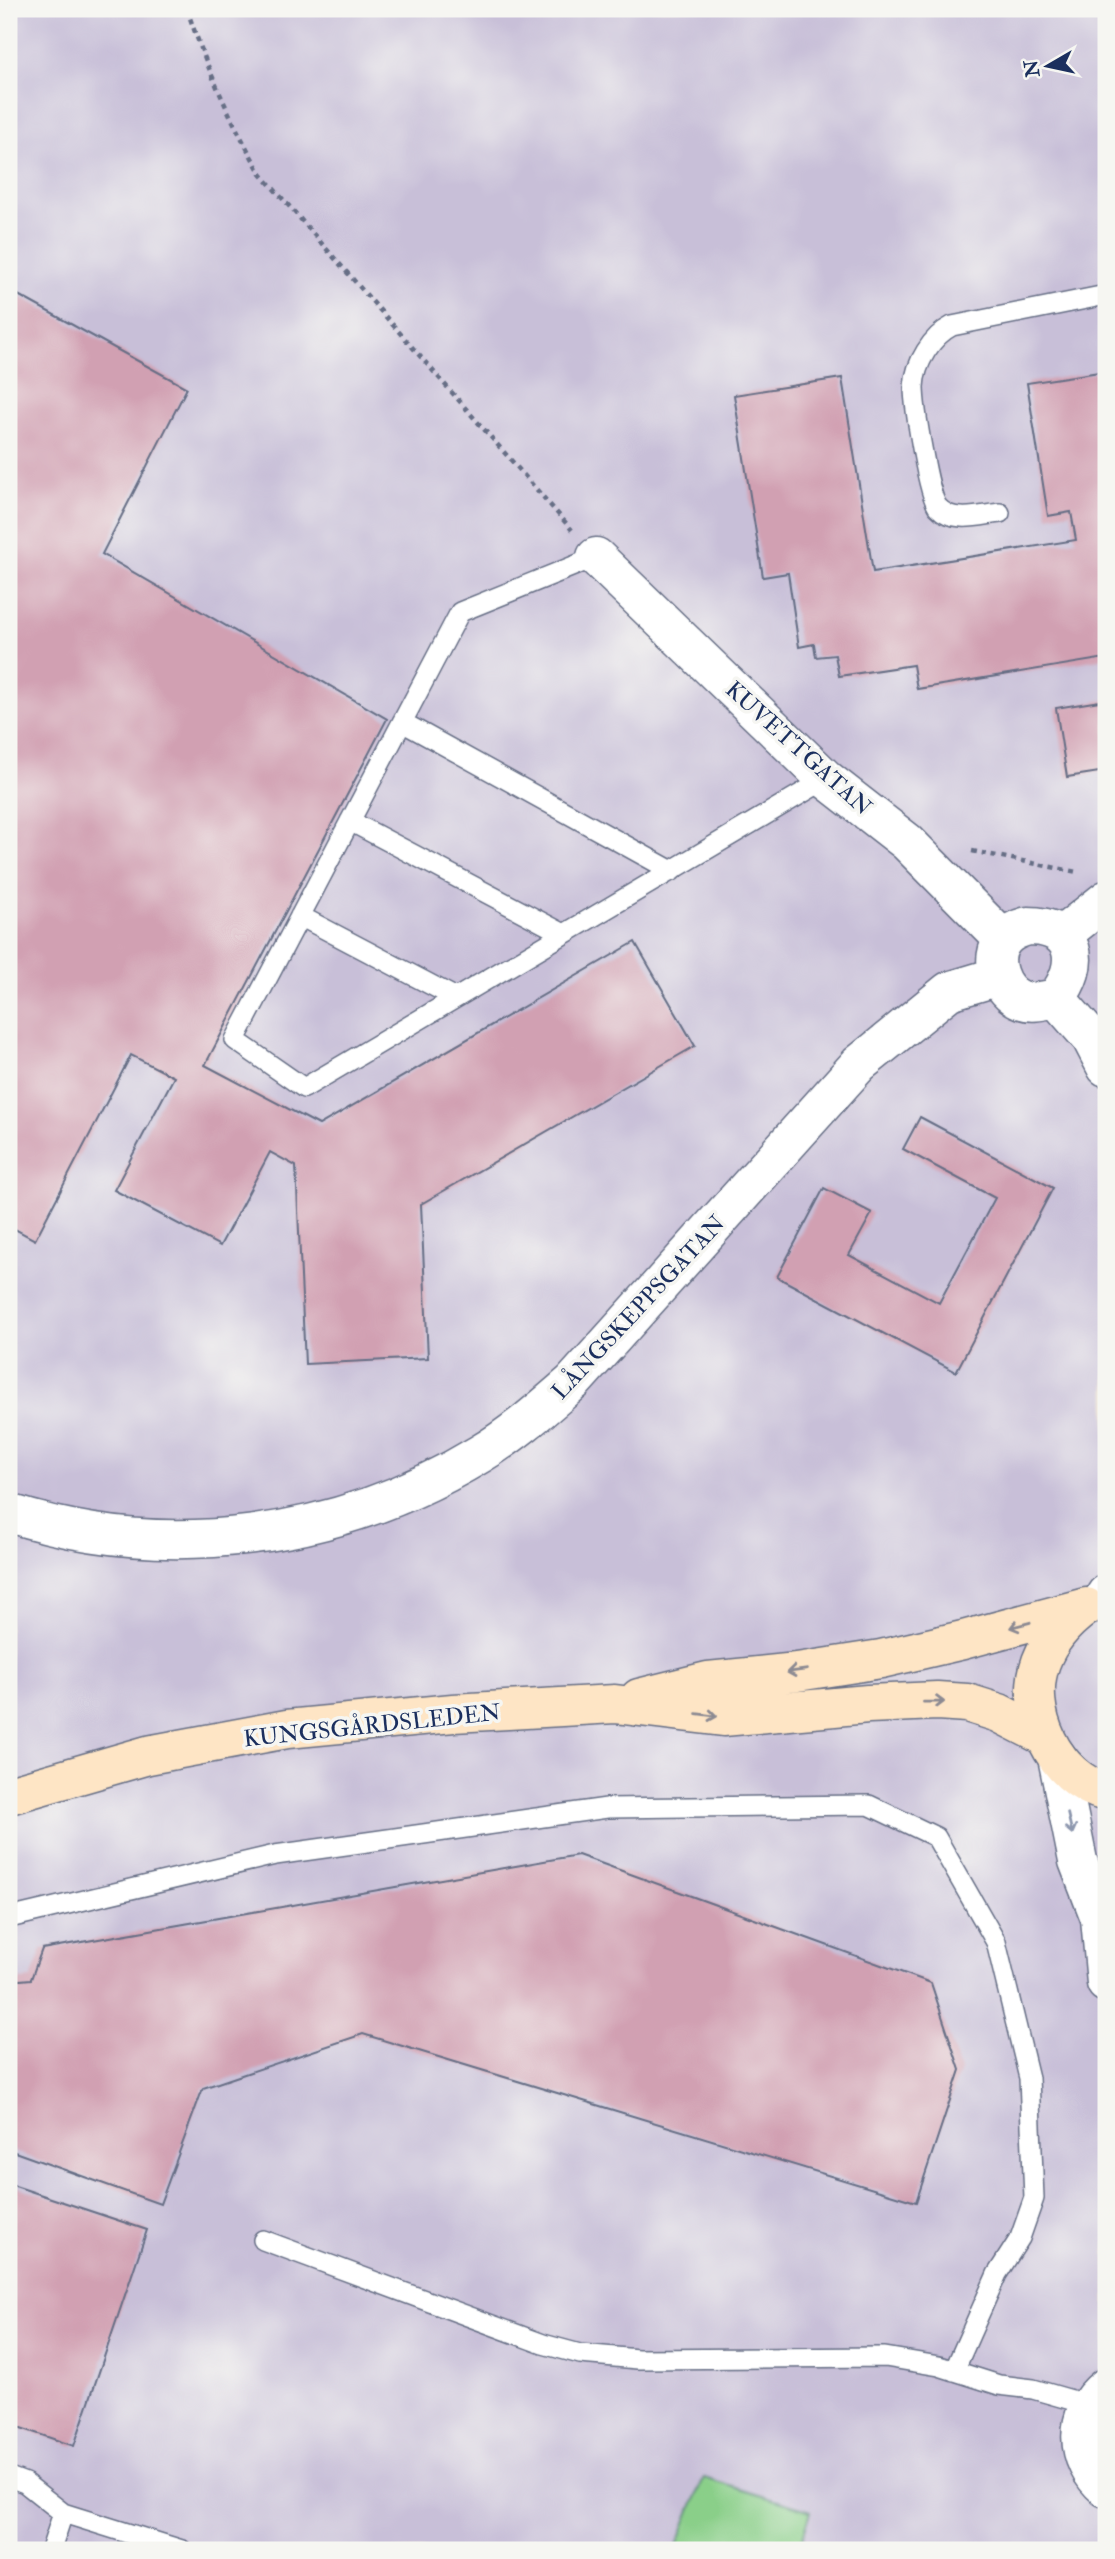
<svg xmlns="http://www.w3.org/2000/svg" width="1115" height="2559" viewBox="0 0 1115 2559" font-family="'IM FELL Double Pica',serif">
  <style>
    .industrial { fill: #c8bfd8 }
    .green { fill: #8acf89; stroke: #527f74; stroke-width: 2 }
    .building { fill: #d1a0b2 }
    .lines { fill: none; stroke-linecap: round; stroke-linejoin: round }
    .lane-casing { stroke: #666e85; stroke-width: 22 }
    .street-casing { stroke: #666e85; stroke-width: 41 }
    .secondary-casing { stroke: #666e85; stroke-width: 41 }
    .path { stroke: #666e85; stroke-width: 4.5; stroke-dasharray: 5 5; stroke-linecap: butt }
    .lane { stroke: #fff; stroke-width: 19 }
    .street { stroke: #fff; stroke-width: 38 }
    .secondary { stroke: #fee5c5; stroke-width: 38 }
    .oneway { stroke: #8c8a92 }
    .oneway2 { stroke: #8d97ae }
    .labels { text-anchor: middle; stroke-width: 7; stroke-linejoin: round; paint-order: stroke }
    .street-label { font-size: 23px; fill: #1b2f5e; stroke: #f6f6f2 }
  </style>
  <rect width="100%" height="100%" fill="#f6f6f2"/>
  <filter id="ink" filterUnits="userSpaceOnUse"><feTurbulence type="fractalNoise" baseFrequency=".0143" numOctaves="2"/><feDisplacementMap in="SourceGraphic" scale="14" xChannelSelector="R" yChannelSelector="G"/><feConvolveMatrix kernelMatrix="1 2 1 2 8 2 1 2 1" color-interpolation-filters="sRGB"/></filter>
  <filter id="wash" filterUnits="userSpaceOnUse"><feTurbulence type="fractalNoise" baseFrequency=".00686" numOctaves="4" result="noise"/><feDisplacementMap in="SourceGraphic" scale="28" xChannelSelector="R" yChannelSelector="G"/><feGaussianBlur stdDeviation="1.57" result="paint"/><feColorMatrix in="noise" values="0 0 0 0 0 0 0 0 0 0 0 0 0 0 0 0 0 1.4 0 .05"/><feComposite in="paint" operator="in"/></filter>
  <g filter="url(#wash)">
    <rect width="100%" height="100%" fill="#f1e4cd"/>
    <!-- industrial -->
    <path class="industrial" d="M9,9H1106V2550H9Z"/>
    <!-- green -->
    <path class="green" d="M704,2478L811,2511L799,2550H675Z"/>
    <g id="blocks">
      <!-- building -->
      <path class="building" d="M9,290L187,388L102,554L387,719L205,1065L319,1125L635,942L695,1046L421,1204L428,1358L305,1364L296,1166L270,1152L220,1246L114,1190L174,1077L131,1055L35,1240L9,1226Z
        M1106,371V658L917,689L913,665L839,676L835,655L816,657L814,644L799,647L788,573L763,577L734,395L842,378L873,572L1076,540L1071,512L1048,516L1027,383Z
        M1106,700V771L1067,777L1056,708Z
        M920,1117L1053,1188L956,1372L777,1277L824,1188L872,1213L849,1255L939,1303L995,1198L903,1149Z
        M578,1855L931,1983L960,2070L916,2202L363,2034L203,2088L160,2204L9,2150V1981L31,1979L42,1949Z
        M9,2184L147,2230L74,2446L9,2424Z"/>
    </g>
  </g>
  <g filter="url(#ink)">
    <use href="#blocks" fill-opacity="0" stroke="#666e85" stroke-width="2"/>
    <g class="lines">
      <!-- lane casing -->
      <g class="lane-casing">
        <path id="lane" d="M1000,513C981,515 953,524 938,507C928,495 914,405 914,387C915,363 932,336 952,326L1106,295
          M596,557L460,612L235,1040L304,1088L826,779
          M402,722L672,871
          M350,821L564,934
          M300,916L456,998
          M9,1918L275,1855L607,1808L869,1805L936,1837L996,1942L1029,2078L1034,2198L1020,2238L997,2274L954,2371
          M263,2240L543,2344L580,2354L638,2359L885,2357L939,2366L999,2385L1033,2389L1089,2405
          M9,2477L25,2483L63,2513
          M51,2550L63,2513L182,2550"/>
      </g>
      <!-- street casing -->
      <g class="street-casing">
        <path id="street" d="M596,557L826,779L907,842L1003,939
          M1028,926C1077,926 1083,964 1056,998C1045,1000 1034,1004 1022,1000C1000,992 987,959 1004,939C1010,932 1020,928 1028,926Z
          M1062,935L1106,900
          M1056,998L1091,1038L1106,1067
          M9,1513C166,1563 339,1540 480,1454C514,1434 543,1408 573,1382L859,1064L949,991L999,976
          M1104,1598L1106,1594
          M1057,1757L1078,1861L1100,1918L1106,1983
          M1106,2387C1072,2413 1074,2461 1106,2488"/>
      </g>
      <!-- secondary casing -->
      <g class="secondary-casing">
        <path id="secondary" d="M1084,1608C1065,1622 1050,1638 1041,1662C1023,1711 1054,1779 1106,1792
          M639,1698L708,1681L797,1672L881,1659L963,1640L1086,1607
          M9,1795L148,1755L287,1729L453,1713L615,1704L723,1717L868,1704L937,1701L967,1703L999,1713L1044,1736"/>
      </g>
      <!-- path -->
      <path class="path" d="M187,9C206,67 231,121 261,174L572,530
        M972,851L1077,872"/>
      <!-- lane -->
      <use href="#lane" class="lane"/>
      <!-- street -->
      <use href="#street" class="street"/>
      <!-- secondary -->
      <use href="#secondary" class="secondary"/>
    </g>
    <!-- one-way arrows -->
    <defs><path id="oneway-shaft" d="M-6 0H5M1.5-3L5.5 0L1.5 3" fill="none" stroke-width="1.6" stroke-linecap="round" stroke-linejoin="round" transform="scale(1.75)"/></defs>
    <g class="oneway">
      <use href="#oneway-shaft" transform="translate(1020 1625) rotate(165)"/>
      <use href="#oneway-shaft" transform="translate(797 1671) rotate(173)"/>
      <use href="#oneway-shaft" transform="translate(934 1702) rotate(-1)"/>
      <use href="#oneway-shaft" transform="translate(707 1715) rotate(7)"/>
    </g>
    <use class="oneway2" href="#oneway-shaft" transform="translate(1070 1824) rotate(77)"/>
  </g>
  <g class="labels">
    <!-- street labels -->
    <g class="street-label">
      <text transform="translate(799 748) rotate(42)" y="8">KUVETTGATAN</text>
      <text transform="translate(638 1307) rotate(-47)" y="8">LÅNGSKEPPSGATAN</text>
      <text transform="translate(372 1725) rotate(-6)" y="8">KUNGSGÅRDSLEDEN</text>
    </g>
  </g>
  <!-- margin -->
  <rect width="1115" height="2559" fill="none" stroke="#f6f6f2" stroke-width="35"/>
  <!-- north arrow -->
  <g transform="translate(1048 66) rotate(261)" stroke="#f6f6f2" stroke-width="5" paint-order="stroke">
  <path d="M0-5L12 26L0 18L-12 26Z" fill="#1b2f5e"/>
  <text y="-10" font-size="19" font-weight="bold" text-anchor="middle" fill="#1b2f5e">N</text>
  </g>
</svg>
